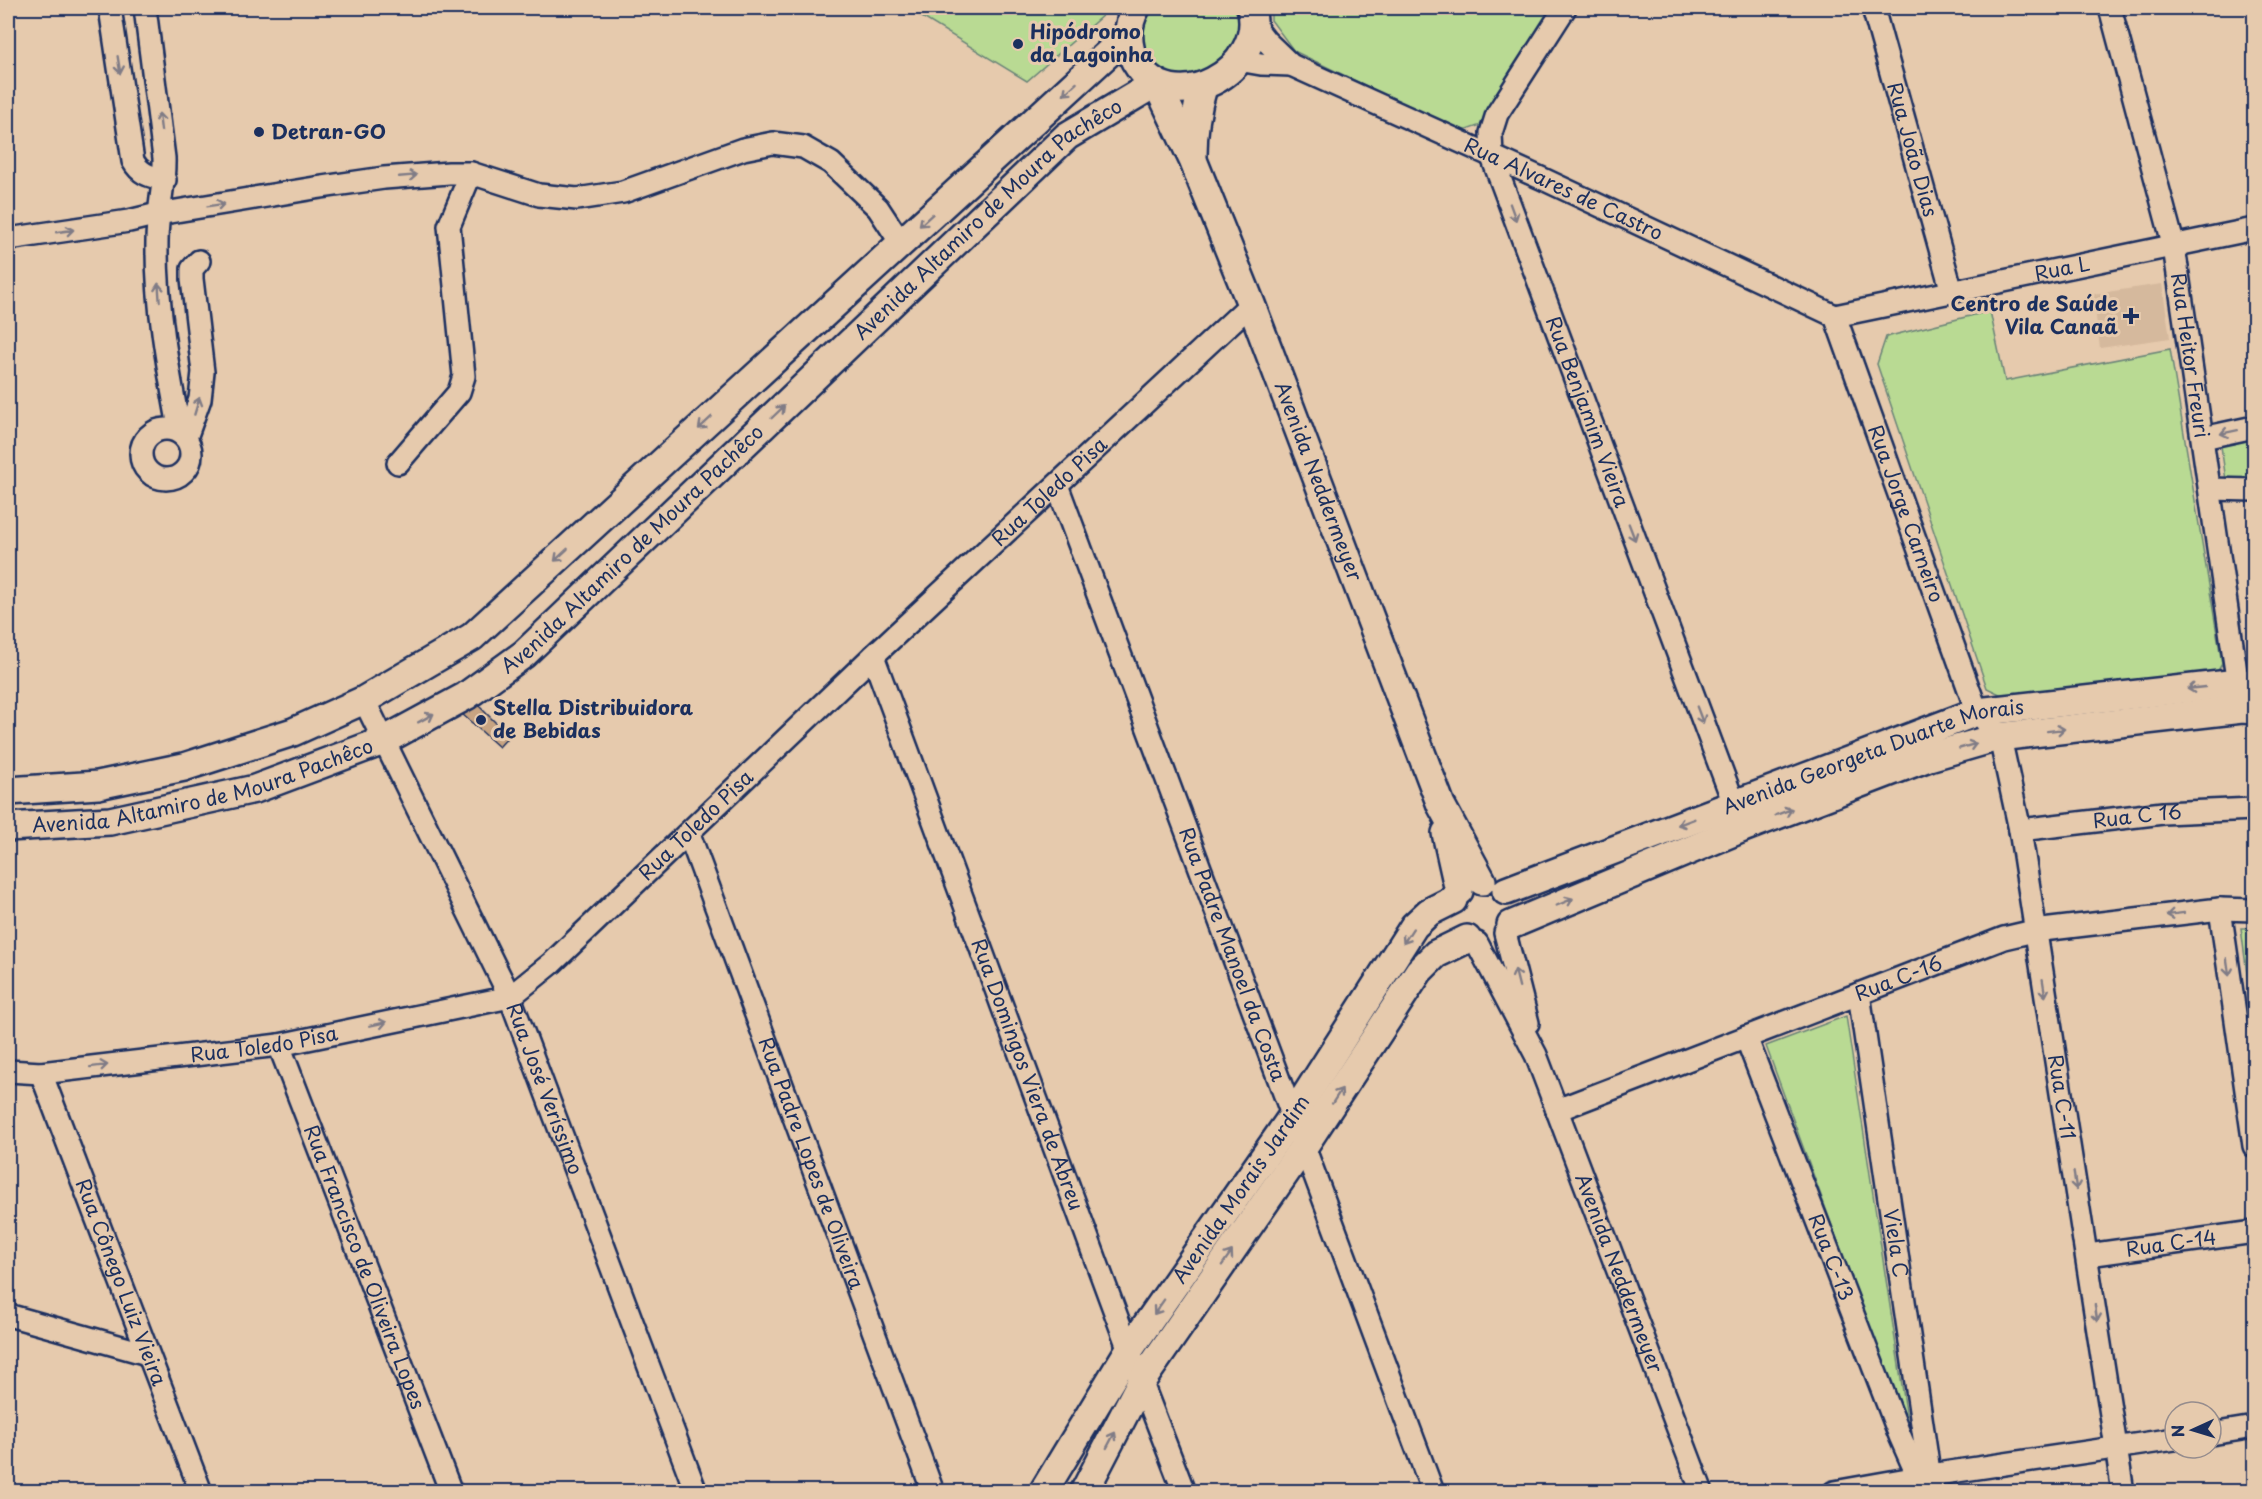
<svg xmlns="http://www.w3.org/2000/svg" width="2262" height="1499" viewBox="0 0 2262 1499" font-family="'Playpen Sans',sans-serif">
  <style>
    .built { fill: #d5b99d }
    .green { fill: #b9da93; stroke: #6a8478; stroke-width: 1.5 }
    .building { fill: #c8a482; stroke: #1b2f5e; stroke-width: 1.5 }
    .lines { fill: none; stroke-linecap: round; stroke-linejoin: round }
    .minor-casing { stroke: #1b2f5e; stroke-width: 26 }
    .major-casing { stroke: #1b2f5e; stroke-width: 32 }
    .minor { stroke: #e6caad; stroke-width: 21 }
    .major { stroke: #e6caad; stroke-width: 27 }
    .oneway { stroke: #807c86 }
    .poi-dot { fill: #1b2f5e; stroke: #e6caad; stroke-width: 2 }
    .labels { text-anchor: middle; stroke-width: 6; stroke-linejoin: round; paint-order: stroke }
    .poi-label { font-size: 20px; font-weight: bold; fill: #1b2f5e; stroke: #e6caad; text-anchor: start }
    .street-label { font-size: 20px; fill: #1b2f5e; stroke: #e6caad }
  </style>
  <rect width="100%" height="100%" fill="#e6caad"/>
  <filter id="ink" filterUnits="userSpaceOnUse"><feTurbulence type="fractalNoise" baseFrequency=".0167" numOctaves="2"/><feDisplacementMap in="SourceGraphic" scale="12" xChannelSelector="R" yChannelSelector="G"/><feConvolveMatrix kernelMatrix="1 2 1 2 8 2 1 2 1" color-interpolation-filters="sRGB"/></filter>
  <g filter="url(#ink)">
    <!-- built -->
    <path class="built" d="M2162,284L2170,338L2100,348L2093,294Z"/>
    <!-- green -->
    <path class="green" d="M907,8H1111L1027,81Z
      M1149,8H1247L1245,44L1194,83L1148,69L1137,27Z
      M1271,8H1553L1481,125L1461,132L1294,51L1271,20Z
      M1990,311L2005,381L2170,349L2222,664L2214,677L2008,698L1987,688L1877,364L1886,337Z
      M2254,439V481L2226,480L2221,446Z
      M2241,928H2254V1028Z
      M1846,1016L1910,1438L1766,1046Z"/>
    <!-- building -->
    <path class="building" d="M478,705L509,736L499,747L462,714Z"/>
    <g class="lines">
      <!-- minor casing -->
      <g class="minor-casing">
        <g id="minor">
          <path d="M110,8L133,161C141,175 150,176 165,180"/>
          <path d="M145,8L164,158C165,186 157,213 157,241C156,305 168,369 180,432"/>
          <path id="s1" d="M1565,8L1497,114L1491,133L1492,157L1739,817"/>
          <path id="s2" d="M1873,8L1952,292"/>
          <path id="s3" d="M2110,8L2174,247L2240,699"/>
          <path id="s4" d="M1255,27L1265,40L1291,65L1543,179L1835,316"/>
          <path d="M1238,60L1261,64L1291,65"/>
          <path d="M8,239L129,221L158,214L315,188L384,178L449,173H471L539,195L577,199L623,192L743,149L773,143L803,147L831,163L878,208L901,243"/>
          <path id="s5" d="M1835,316L1976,709L1998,737L2002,747L2020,830L2123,1492"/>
          <path id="s6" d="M1835,316L2254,229"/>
          <circle cx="166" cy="454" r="25"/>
          <path d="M186,438L200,399L203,372L192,279V269L199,261"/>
          <path d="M2203,438L2254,427"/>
          <path d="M398,463L459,392L464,376L449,226L471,173"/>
          <path id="s7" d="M1057,485L1433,1492"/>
          <path d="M2210,489L2254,490"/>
          <path id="s8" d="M873,656L1129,1350L1184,1492"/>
          <path id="s9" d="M364,700L510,997L696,1492"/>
          <path id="s10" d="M2020,830L2163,813L2254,809"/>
          <path id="s11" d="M689,834L933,1492"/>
          <path d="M2220,909L2254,1146"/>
          <path d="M1505,933L1528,1023"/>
          <path id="s12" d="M1477,943L1536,1055L1702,1492"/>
          <path id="s13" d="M1859,994L1932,1492"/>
          <path id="s14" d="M1746,1037L1900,1436L1918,1477"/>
          <path id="s15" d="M279,1045L451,1492"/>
          <path id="s16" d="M8,1071L41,1073L279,1045L510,997L552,963L873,656L1251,304"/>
          <path id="s17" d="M41,1073L201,1492"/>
          <path id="s18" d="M1557,1110L2004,938L2034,931L2220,909L2254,910"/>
          <path id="s19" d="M2088,1255L2254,1232"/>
          <path d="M8,1315L147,1354"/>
          <path d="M2211,1434L2254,1427"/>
          <path d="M1834,1492L1930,1475L2175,1439"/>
        </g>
      </g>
      <!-- major casing -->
      <g class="major-casing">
        <g id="major">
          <path d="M1136,8C1127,24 1126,44 1135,61C1172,125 1268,68 1251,8"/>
          <path id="s20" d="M1157,84L1193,160L1251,304L1441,805L1482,881"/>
          <path d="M1193,155C1193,131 1196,110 1203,87"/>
          <path d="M8,791L98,785L184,767L293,732L364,700L472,637L1128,35"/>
          <path id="s21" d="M8,827L110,821L255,789L383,741L466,696L524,654L1067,136L1156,83"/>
          <path d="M1446,833L1459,891"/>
          <path id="s22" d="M1506,891L1977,712L2238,683L2254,684"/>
          <path d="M1511,925L1743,828L1929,757L1998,737L2242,709L2254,710"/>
          <path id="s23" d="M1043,1492L1129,1350L1294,1114L1414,926L1429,912L1453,900"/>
          <path d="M1084,1492L1141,1382L1304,1146L1419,971L1436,954L1467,939"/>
        </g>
      </g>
      <!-- minor -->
      <use href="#minor" class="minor"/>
      <!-- major -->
      <use href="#major" class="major"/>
    </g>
    <!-- one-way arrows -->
    <defs><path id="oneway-shaft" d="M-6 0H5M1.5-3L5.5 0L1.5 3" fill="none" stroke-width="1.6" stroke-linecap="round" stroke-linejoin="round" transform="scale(1.5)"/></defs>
    <g class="oneway">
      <use href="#oneway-shaft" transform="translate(119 65) rotate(81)"/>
      <use href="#oneway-shaft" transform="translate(1070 89) rotate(138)"/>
      <use href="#oneway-shaft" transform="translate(160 122) rotate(-97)"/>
      <use href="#oneway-shaft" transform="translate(408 176) rotate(-5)"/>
      <use href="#oneway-shaft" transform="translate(216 205) rotate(-9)"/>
      <use href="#oneway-shaft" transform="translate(1513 212) rotate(70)"/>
      <use href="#oneway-shaft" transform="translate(926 220) rotate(138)"/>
      <use href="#oneway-shaft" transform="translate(65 231) rotate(-8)"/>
      <use href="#oneway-shaft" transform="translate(159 292) rotate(-94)"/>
      <use href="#oneway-shaft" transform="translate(197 406) rotate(-73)"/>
      <use href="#oneway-shaft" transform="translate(778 412) rotate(-44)"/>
      <use href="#oneway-shaft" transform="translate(705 423) rotate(137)"/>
      <use href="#oneway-shaft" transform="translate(2229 432) rotate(168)"/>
      <use href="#oneway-shaft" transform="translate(1632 532) rotate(69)"/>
      <use href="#oneway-shaft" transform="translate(561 555) rotate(137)"/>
      <use href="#oneway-shaft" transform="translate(2196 688) rotate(174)"/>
      <use href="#oneway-shaft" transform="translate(1700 715) rotate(69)"/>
      <use href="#oneway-shaft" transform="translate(426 718) rotate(-29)"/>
      <use href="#oneway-shaft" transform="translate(2056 730) rotate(-7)"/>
      <use href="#oneway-shaft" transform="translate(1968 746) rotate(-16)"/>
      <use href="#oneway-shaft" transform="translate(1784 812) rotate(-21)"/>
      <use href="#oneway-shaft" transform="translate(1686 822) rotate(159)"/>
      <use href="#oneway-shaft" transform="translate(1565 902) rotate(-23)"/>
      <use href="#oneway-shaft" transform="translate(2175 914) rotate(173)"/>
      <use href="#oneway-shaft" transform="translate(1408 936) rotate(123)"/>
      <use href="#oneway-shaft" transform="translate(2228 967) rotate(82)"/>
      <use href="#oneway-shaft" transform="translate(1517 978) rotate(-104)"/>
      <use href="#oneway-shaft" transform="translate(2044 988) rotate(81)"/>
      <use href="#oneway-shaft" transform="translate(378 1024) rotate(-12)"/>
      <use href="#oneway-shaft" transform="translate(99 1066) rotate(-7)"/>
      <use href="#oneway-shaft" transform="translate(1337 1096) rotate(-57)"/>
      <use href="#oneway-shaft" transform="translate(2075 1181) rotate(81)"/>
      <use href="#oneway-shaft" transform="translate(1227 1258) rotate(-55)"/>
      <use href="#oneway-shaft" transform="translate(1159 1307) rotate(125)"/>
      <use href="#oneway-shaft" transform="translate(2096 1313) rotate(82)"/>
      <use href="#oneway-shaft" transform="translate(1111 1440) rotate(-62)"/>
    </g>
  </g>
  <!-- markers -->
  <g class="poi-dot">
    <circle cx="1018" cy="44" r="6"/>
    <circle cx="259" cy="132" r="6"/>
    <path d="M2128 307h6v6h6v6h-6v6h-6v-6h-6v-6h6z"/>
    <circle cx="481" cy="720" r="6"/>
  </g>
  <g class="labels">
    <!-- poi labels -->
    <g class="poi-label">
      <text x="1030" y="39">Hipódromo<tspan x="1030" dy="23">da Lagoinha</tspan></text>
      <text x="271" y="139">Detran-GO</text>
      <text x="2118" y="311" text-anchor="end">Centro de Saúde<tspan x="2118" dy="23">Vila Canaã</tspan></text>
      <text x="493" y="715">Stella Distribuidora<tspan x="493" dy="23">de Bebidas</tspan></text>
    </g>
    <!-- street labels -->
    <g class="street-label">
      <text dy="7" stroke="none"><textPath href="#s2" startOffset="147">Rua João Dias</textPath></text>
      <text dy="7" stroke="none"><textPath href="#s4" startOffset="352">Rua Alvares de Castro</textPath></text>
      <text dy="7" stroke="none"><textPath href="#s21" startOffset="1190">Avenida Altamiro de Moura Pachêco</textPath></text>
      <text dy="7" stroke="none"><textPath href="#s6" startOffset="232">Rua L</textPath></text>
      <text dy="7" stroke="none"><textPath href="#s3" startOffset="357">Rua Heitor Freuri</textPath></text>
      <text dy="7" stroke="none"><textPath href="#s1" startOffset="442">Rua Benjamim Vieira</textPath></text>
      <text dy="7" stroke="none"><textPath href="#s20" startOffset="429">Avenida Neddermeyer</textPath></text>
      <text dy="7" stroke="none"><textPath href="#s16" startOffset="1248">Rua Toledo Pisa</textPath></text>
      <text dy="7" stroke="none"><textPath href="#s5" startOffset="210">Rua Jorge Carneiro</textPath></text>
      <text dy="7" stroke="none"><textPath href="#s21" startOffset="704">Avenida Altamiro de Moura Pachêco</textPath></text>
      <text dy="7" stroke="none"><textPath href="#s22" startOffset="392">Avenida Georgeta Duarte Morais</textPath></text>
      <text dy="7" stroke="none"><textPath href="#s21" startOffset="200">Avenida Altamiro de Moura Pachêco</textPath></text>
      <text dy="7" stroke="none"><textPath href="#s10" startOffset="118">Rua C 16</textPath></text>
      <text dy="7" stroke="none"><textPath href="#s16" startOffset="762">Rua Toledo Pisa</textPath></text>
      <text dy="7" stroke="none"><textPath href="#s7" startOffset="501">Rua Padre Manoel da Costa</textPath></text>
      <text dy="7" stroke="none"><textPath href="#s18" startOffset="366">Rua C-16</textPath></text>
      <text dy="7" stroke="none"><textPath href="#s16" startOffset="258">Rua Toledo Pisa</textPath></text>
      <text dy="7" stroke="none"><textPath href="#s8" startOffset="446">Rua Domingos Viera de Abreu</textPath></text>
      <text dy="7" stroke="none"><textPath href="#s9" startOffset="429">Rua José Veríssimo</textPath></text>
      <text dy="7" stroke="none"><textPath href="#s5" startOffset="819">Rua C-11</textPath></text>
      <text dy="7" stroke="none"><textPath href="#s11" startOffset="351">Rua Padre Lopes de Oliveira</textPath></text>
      <text dy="7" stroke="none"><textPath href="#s23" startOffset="362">Avenida Morais Jardim</textPath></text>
      <text dy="7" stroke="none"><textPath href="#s13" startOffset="252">Viela C</textPath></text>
      <text dy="7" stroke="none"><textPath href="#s19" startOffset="84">Rua C-14</textPath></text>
      <text dy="7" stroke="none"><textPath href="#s14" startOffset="236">Rua C-13</textPath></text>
      <text dy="7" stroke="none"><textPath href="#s15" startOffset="238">Rua Francisco de Oliveira Lopes</textPath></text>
      <text dy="7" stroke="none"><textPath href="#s12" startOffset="360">Avenida Neddermeyer</textPath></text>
      <text dy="7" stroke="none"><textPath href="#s17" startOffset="224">Rua Cônego Luiz Vieira</textPath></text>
    </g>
  </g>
  <!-- margin -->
  <rect width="2262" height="1499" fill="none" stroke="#e6caad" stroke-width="30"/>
  <rect x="15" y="15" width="2232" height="1469" fill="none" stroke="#1b2f5e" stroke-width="2" filter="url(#ink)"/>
  <!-- north arrow -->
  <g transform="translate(2193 1430) rotate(266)"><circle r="28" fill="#e6caad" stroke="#958c8d" stroke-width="1.5"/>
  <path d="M0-4.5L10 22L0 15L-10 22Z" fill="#1b2f5e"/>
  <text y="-9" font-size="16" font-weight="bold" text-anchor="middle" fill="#1b2f5e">N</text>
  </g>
</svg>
